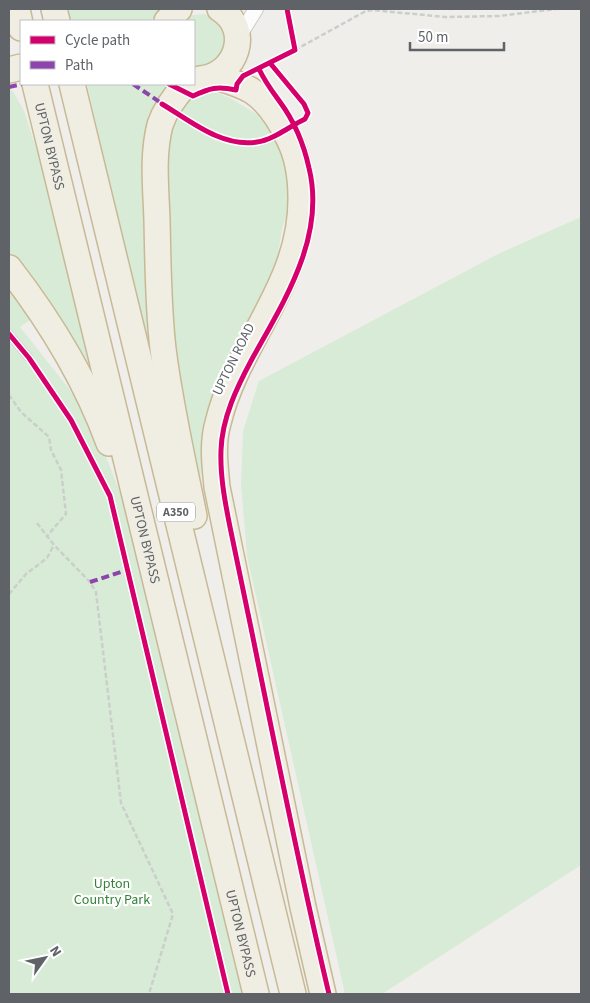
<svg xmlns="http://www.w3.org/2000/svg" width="590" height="1003" viewBox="0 0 590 1003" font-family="'Source Sans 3',sans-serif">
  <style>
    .green { fill: #d8ebd6 }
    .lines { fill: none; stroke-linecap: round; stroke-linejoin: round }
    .lane-casing { stroke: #cbcccc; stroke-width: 9 }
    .street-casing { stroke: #cbcccc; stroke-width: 16 }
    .highway-casing { stroke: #c8b996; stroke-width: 28 }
    .path { stroke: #cacfcc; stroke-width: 2.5; stroke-dasharray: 5 2.5; stroke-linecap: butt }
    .lane { stroke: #fdfcfc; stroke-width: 7 }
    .street { stroke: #fdfcfc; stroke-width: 14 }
    .highway { stroke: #f0ede3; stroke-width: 25 }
    .quiet { stroke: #8e44ad; stroke-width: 4; stroke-dasharray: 8 4; stroke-linecap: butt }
    .cycleway-casing { stroke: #fff; stroke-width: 8 }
    .cycleway { stroke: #d6006c; stroke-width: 5 }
    .labels { text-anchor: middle; stroke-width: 4.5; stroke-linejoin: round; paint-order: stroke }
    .shield { fill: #fff; stroke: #8f9295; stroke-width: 1 }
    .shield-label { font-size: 12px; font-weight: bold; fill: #5f6368 }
    .street-label { font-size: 14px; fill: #5f6368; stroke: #fff }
    .park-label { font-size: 14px; fill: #348238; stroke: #fff }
  </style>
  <rect width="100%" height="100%" fill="#efeeea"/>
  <!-- green -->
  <path class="green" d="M65,9H160L151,21H68Z
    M204,14C216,18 230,31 227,45C225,51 220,58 217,63L194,69V21H180L193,15Z
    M87,84H166L171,86L155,111L170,446Z
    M12,90L24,111L51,194L97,394L9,258V91Z
    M212,91L230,98L263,118L288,165L292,197L282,229L273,284L241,339L208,406L201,452V487L169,329L166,142L175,121L187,102Z
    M581,217V865L382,994H345L247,556L241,484L243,431L259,381L500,253Z
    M9,280L34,317L20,327L89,414L131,520L243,994H9Z"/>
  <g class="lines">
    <!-- lane casing -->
    <g class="lane-casing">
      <path id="lane" d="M9,334L29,358"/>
    </g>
    <!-- street casing -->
    <g class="street-casing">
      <path id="street" d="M238,38L256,9"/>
    </g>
    <!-- highway casing -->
    <g class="highway-casing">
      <g id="highway">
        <path d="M17,9L21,28"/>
        <path d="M54,9L57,21"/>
        <path d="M167,21L179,9"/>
        <path d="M9,70L21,67"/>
        <path d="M213,76C226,80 241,84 252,91C268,101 281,122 289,139C298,157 301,177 301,198C302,285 237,343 218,423C212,444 215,465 217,487L303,907L323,994"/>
        <path d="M200,79C237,76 252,29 220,9"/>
        <path id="s1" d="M35,84L256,994"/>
        <path d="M72,84L293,994"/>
        <path d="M186,84C175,96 165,110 160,125C152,156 156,189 157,220C158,263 158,306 163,349C170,405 183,461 194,516"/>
        <path d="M9,268C50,321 86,380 109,443"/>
      </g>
    </g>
    <!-- path -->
    <path class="path" d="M295,50L364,12L371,10L446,17L499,16L556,9
      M9,395L21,412L49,437L51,450L61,470L66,514L47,536
      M37,523L54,545L90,582L96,592L121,803L173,914L149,994
      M9,594L26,574L47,558L54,545"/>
    <!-- lane -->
    <use href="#lane" class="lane"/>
    <!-- street -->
    <use href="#street" class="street"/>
    <!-- highway -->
    <use href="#highway" class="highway"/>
    <!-- quiet -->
    <path class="quiet" d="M133,84L164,105
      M9,87L22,84
      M90,582L127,570"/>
    <!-- cycleway casing -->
    <g class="cycleway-casing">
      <path id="cycleway" d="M259,69C265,82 272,91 280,102C294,121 304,145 309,168C326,237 284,301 252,359C237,387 222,418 221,450C220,476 225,502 230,527C237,561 244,594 251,628C276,750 300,873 329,994
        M169,84L193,96C210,88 217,86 236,90L237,84L243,76L295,50L287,9
        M162,104C189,120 222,148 257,142C273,140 290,126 305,119L308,113L304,104L270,63
        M9,334L29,358L71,420L110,496L228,994"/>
    </g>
    <!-- cycleway -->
    <use href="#cycleway" class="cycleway"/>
  </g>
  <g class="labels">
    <!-- shield labels -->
    <rect class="shield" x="157" y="502.5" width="38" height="19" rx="4"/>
    <g class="shield-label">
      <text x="176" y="516">A350</text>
    </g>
    <!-- street labels -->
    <g class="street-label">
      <text dy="5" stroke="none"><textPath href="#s1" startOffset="64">UPTON BYPASS</textPath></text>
      <text transform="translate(233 359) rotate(-64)" y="5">UPTON ROAD</text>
      <text dy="5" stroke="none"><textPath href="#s1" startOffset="469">UPTON BYPASS</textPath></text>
      <text dy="5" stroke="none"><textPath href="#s1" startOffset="874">UPTON BYPASS</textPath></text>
    </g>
    <!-- park labels -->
    <g class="park-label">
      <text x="112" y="888">Upton<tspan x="112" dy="16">Country Park</tspan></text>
    </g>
  </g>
  <!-- border -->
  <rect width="590" height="1003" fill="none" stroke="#5f6368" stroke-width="20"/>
  <!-- legend -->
  <rect x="20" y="20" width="175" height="65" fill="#ffffff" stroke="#bfc1c3"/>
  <rect x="30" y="36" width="25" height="8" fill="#d6006c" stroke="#bfc1c3"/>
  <text x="65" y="45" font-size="15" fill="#5f6368">Cycle path</text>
  <rect x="30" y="61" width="25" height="8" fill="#8e44ad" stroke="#bfc1c3"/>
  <text x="65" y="70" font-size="15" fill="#5f6368">Path</text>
  <!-- north arrow -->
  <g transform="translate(45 958) rotate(57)" stroke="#ffffff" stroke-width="4" paint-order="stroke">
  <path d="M0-4L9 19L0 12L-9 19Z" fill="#5f6368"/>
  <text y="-8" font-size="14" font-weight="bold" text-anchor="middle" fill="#5f6368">N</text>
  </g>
  <!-- scale -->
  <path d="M410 42v8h94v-8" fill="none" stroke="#5f6368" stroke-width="2.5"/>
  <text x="418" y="42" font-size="15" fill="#5f6368" stroke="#ffffff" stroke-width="4" paint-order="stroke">50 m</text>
</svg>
